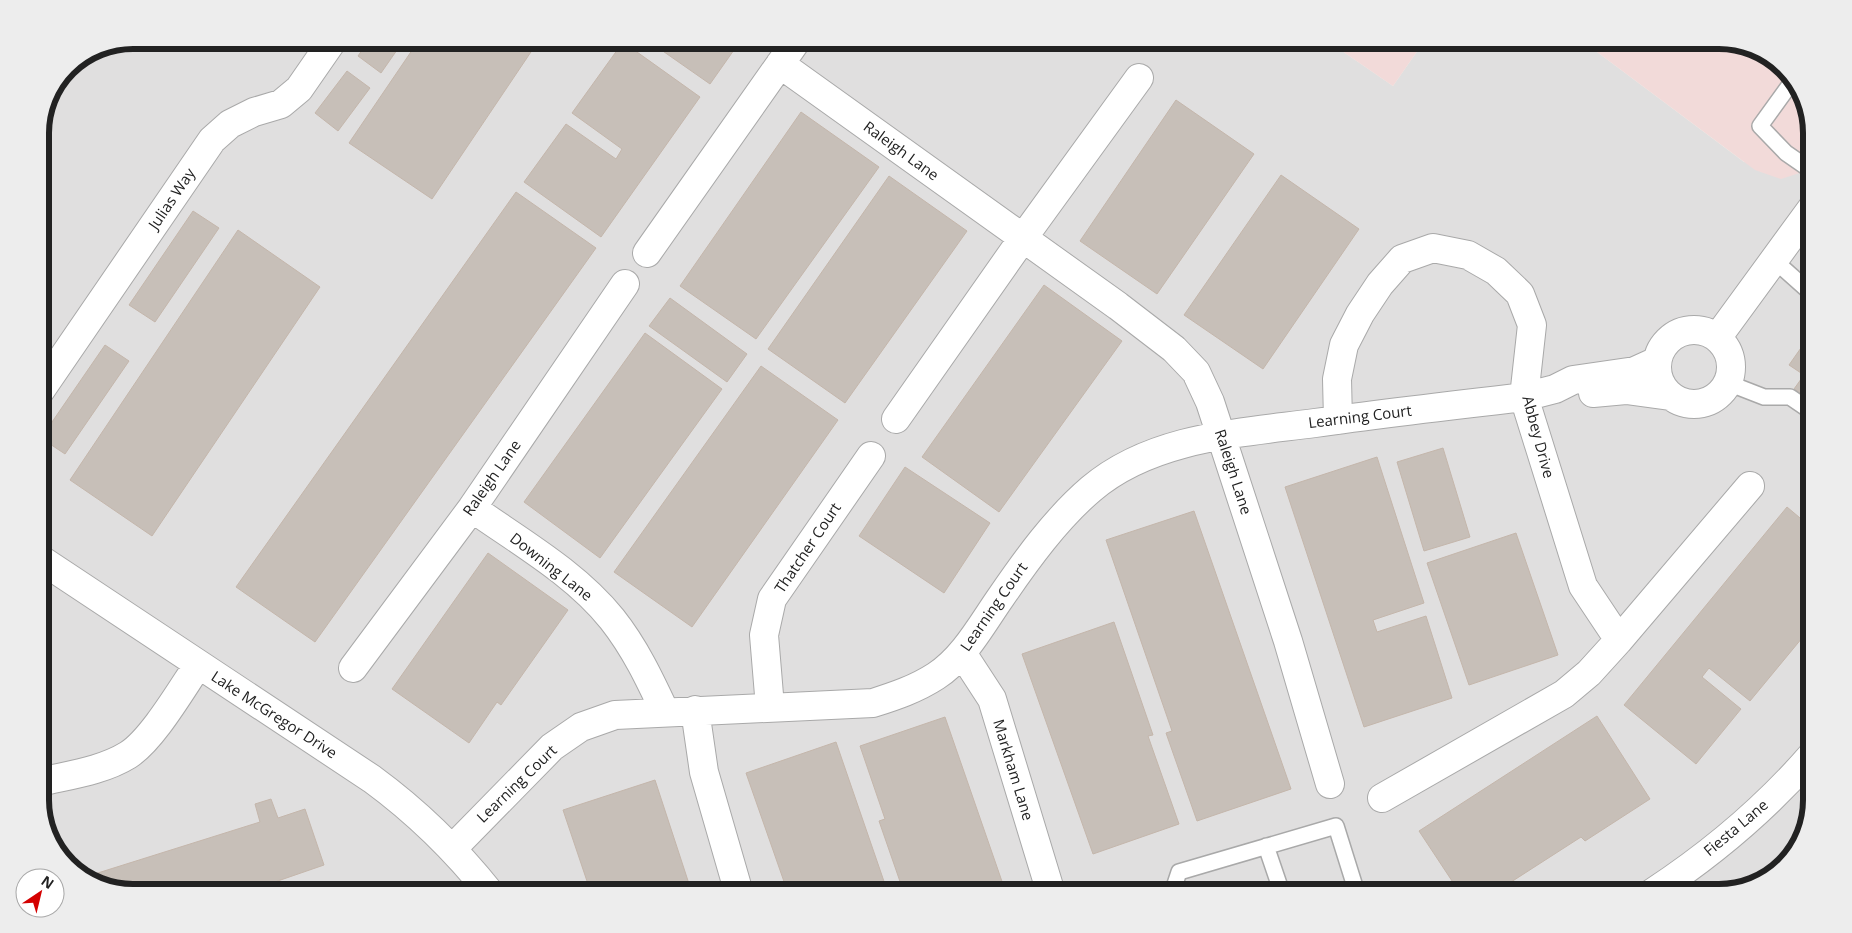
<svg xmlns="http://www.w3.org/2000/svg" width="1852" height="933" viewBox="0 0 1852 933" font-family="'Open Sans',sans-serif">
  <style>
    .residential { fill: #e0dfdf }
    .commercial { fill: #f2dad9 }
    .building { fill: #c7bfb8; stroke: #c4b6ab }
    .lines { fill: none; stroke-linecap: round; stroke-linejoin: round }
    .service-casing { stroke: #a9a9a9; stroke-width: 18 }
    .minor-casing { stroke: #a9a9a9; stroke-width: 30 }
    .service { stroke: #fff; stroke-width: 15 }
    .minor { stroke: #fff; stroke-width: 28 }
    .labels { text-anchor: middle; stroke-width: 4; stroke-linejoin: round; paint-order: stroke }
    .street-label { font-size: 15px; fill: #222; stroke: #fff }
    .rim { fill: none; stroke: #222; stroke-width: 6 }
  </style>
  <rect width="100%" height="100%" fill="#f2efe9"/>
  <!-- residential -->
  <path class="residential" d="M132,40H1326L1393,86L1425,40H1581L1744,162L1812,169V801L1803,841L1771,878L1720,893H132L92,884L56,852L40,807V127L67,67L97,47Z"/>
  <!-- commercial -->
  <path class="commercial" d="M1326,40H1425L1393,86Z
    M1581,40H1720L1760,49L1797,81L1812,127V169L1781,179L1755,170Z"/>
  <!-- building -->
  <path class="building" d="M369,40H404L381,73L358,56Z
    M419,40H539L432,199L349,143Z
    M647,40H741L710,84Z
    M623,42L700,97L601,237L524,182L566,124L616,159L622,149L572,113Z
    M347,71L370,88L338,131L315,113Z
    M1176,100L1254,154L1157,294L1080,241Z
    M801,112L879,167L756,339L680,286Z
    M1281,175L1359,229L1263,369L1184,315Z
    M889,176L967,231L845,403L768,349Z
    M516,192L596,248L315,642L236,587Z
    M193,211L219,228L155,322L129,305Z
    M238,230L320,287L152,536L70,480Z
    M1044,285L1122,341L999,512L922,457Z
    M670,298L747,354L727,382L649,326Z
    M645,333L722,389L600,558L524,502Z
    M1810,335L1812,337V401L1794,389L1804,375L1789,365Z
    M105,345L129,361L65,454L41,438Z
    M761,366L838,420L692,627L614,572Z
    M1443,448L1470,537L1424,551L1397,462Z
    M1377,457L1424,603L1373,620L1377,632L1426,616L1452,698L1364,727L1285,487Z
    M905,467L990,523L944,593L859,536Z
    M1787,507L1812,528V543L1807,548L1812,552V626L1750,701L1709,668L1702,677L1741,709L1696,764L1624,705Z
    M1194,511L1291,789L1197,821L1166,733L1172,731L1106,540Z
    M1516,533L1558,655L1469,685L1427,563Z
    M488,553L568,610L501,705L497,702L469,743L392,689Z
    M1114,622L1153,735L1148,736L1179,824L1093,854L1022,654Z
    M1597,716L1650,799L1585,841L1581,837L1494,893H1460L1419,831Z
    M945,717L1006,893H904L879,821L885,819L860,746Z
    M836,742L888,893H788L746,773Z
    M655,780L692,893H591L563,810Z
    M271,799L278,818L305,809L324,865L243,893H132L92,884L85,877L260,822L255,804Z
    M1228,885L1230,893H1204Z
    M379,887L381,893H362Z"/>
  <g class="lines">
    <!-- service casing -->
    <g class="service-casing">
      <path id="service" d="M1794,79L1760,126L1786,153L1812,171
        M1774,260L1812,294
        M1728,383L1764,397H1790L1812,412
        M1266,846L1282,893
        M1172,893L1179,872L1336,826L1357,893"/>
    </g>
    <!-- minor casing -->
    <g class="minor-casing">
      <path id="minor" d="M780,64L1118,306L1174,349L1196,372L1210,402L1288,641L1330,784
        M647,253L797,40
        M1657 367a37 37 0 1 1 74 0a37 37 0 1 1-74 0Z
        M1717,338L1812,208
        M40,391L212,140L230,124L254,112L281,104L299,89L333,40
        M1593,393L1626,390L1670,396
        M896,419L1023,238L1139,78
        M1338,420L1337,379L1344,345L1360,314L1380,284L1402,259L1433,248L1468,255L1496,271L1520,294L1532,325L1524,397L1583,586L1619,640
        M472,508C520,542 575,573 612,619C635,648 650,680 665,712
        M40,559L372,779C417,812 455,849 490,893
        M962,653L992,699L1051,893
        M353,668L472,508L625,284
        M770,707L764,635L772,599L871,456
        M695,710L704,772L739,893
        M40,782C69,775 102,771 128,755C152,740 181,690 198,665
        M1382,798L1564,694L1589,673L1619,640L1750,486
        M452,849L552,747L581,727L615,715L873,703C895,696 916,689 936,676C964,658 982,624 1001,597C1027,559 1056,519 1091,489C1152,437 1240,433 1315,423C1385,413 1455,405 1524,397L1555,389L1573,380L1635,371L1657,361
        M1652,893C1710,855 1766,808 1812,755"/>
    </g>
    <!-- service -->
    <use href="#service" class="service"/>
    <!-- minor -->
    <use href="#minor" class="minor"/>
  </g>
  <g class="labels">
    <!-- street labels -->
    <g class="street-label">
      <text transform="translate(901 151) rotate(36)" y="5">Raleigh Lane</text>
      <text transform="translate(172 199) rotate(-56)" y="5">Julias Way</text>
      <text transform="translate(1360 417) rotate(-7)" y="5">Learning Court</text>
      <text transform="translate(1538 437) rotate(75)" y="5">Abbey Drive</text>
      <text transform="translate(1233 472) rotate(72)" y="5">Raleigh Lane</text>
      <text transform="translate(492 478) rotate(-55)" y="5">Raleigh Lane</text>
      <text transform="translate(808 548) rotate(-56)" y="5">Thatcher Court</text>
      <text transform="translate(551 567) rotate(38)" y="5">Downing Lane</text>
      <text transform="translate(994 607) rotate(-55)" y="5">Learning Court</text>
      <text transform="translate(274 715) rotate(33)" y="5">Lake McGregor Drive</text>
      <text transform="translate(1013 770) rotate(73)" y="5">Markham Lane</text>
      <text transform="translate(517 784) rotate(-44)" y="5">Learning Court</text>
      <text transform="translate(1736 828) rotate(-40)" y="5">Fiesta Lane</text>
    </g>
  </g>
  <!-- crop -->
  <path d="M0 0H1852V933H0ZM133 49H1719A84 84 0 0 1 1803 133V800A84 84 0 0 1 1719 884H133A84 84 0 0 1 49 800V133A84 84 0 0 1 133 49Z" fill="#ededed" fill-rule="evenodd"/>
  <path class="rim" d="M133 49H1719A84 84 0 0 1 1803 133V800A84 84 0 0 1 1719 884H133A84 84 0 0 1 49 800V133A84 84 0 0 1 133 49Z"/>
  <!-- north arrow -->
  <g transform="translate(40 893) rotate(35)"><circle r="24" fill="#ffffff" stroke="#a7a7a7"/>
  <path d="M0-4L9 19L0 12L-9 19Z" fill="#d40000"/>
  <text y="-8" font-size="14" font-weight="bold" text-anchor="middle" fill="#222222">N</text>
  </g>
</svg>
